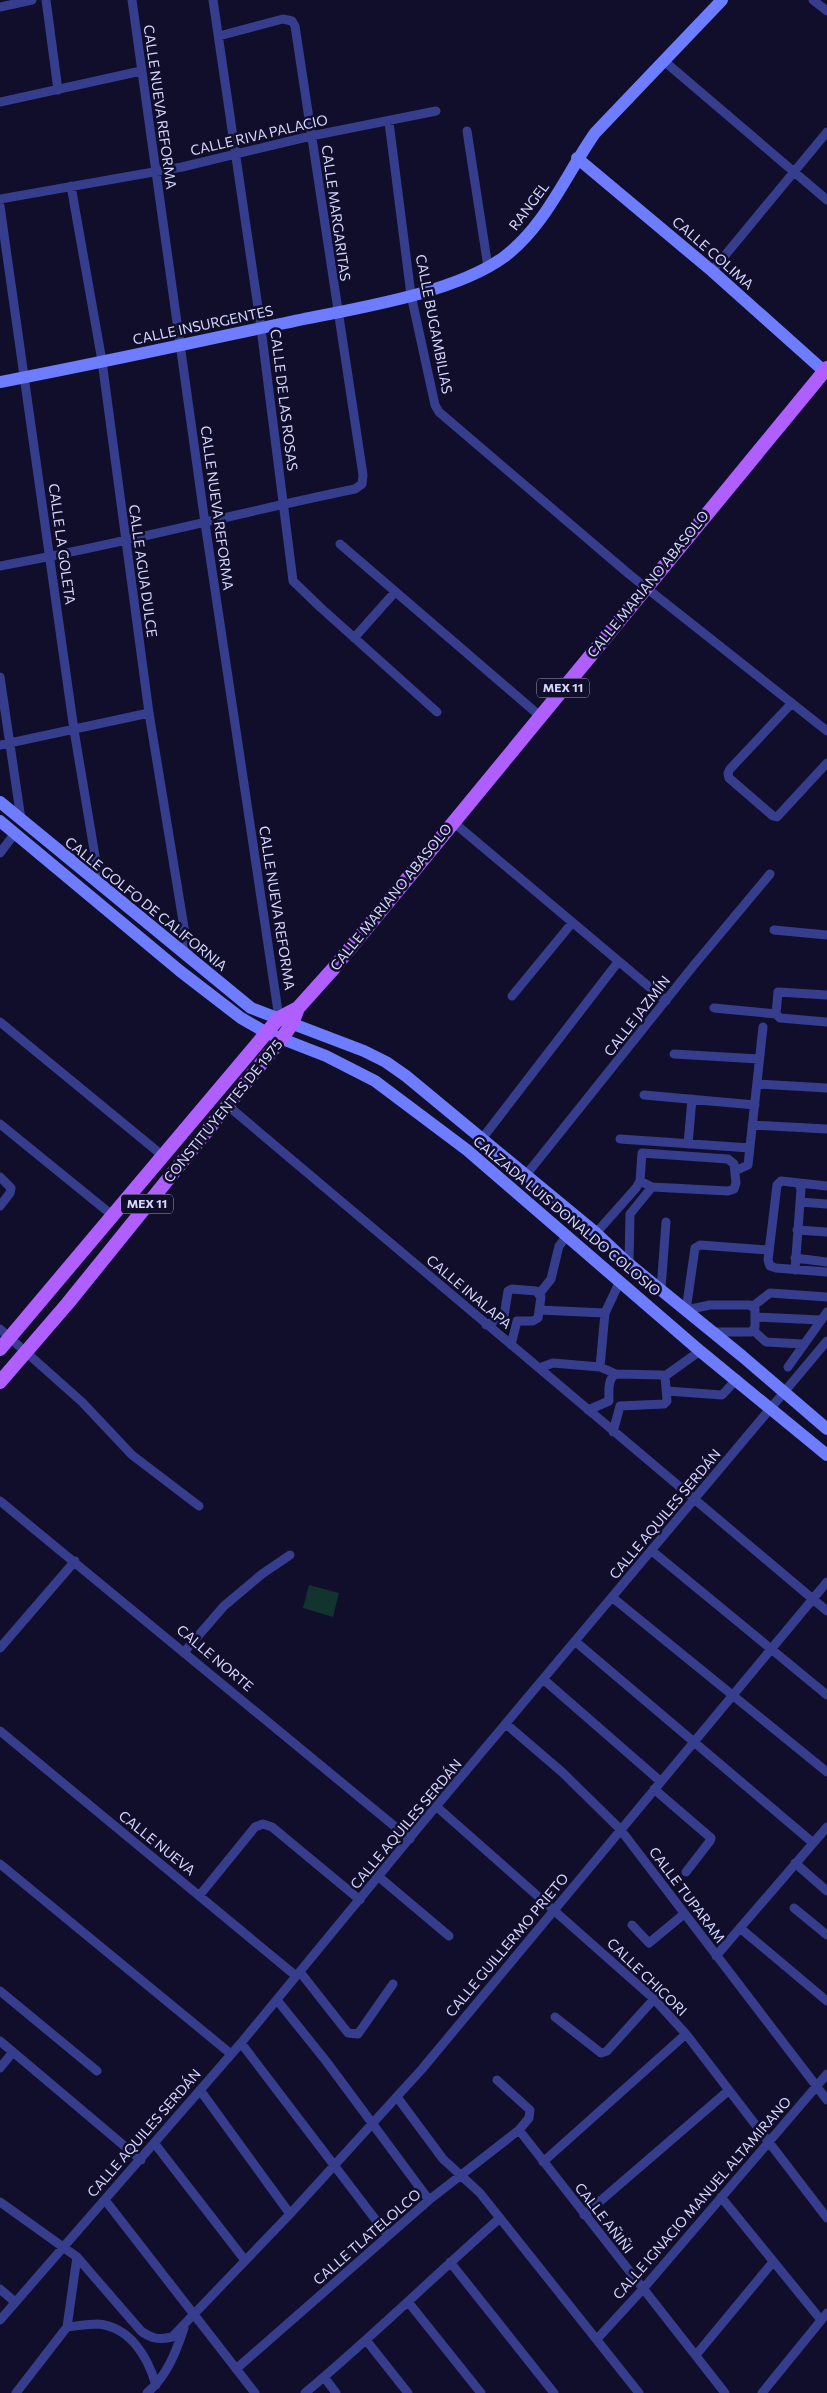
<svg xmlns="http://www.w3.org/2000/svg" width="827" height="2393" viewBox="0 0 827 2393" font-family="Commissioner,sans-serif">
  <style>
    .green { fill: #11342f }
    .lines { fill: none; stroke-linecap: round; stroke-linejoin: round }
    .street { stroke: #363d8c; stroke-width: 9 }
    .secondary { stroke: #6e7cff; stroke-width: 12 }
    .primary { stroke: #af5eff; stroke-width: 14 }
    .labels { text-anchor: middle; stroke-width: 5; stroke-linejoin: round; paint-order: stroke }
    .shield { fill: #100e2a; stroke: #9b9bbf; stroke-width: 1 }
    .shield-label { font-size: 12px; font-weight: bold; fill: #d7d8ff }
    .street-label { font-size: 14px; fill: #d7d8ff; stroke: #100e2a }
  </style>
  <rect width="100%" height="100%" fill="#100e2a"/>
  <!-- green -->
  <path class="green" d="M309,1585L339,1593L333,1617L303,1608Z"/>
  <g class="lines">
    <!-- street -->
    <path class="street" d="M46,0L58,90
      M132,0L205,523L279,1018
      M213,0L261,328L293,581L320,607L437,712
      M813,0L827,11
      M0,7L32,0
      M664,61L827,200
      M0,102L141,71
      M389,122L411,295L435,405L439,412L630,575L827,731
      M467,131L488,267
      M71,186L102,361L149,713L189,958
      M0,199L182,167L311,136L436,111
      M0,206L74,730L100,886
      M712,271L827,132
      M340,544L540,716
      M0,566C119,545 236,513 355,489L362,484L363,475L295,26L292,21L283,19L219,36
      M354,638L395,592
      M0,677L21,819
      M792,703L730,769L728,773L729,778L773,816L777,817L827,763
      M0,745L149,713
      M453,822L666,1001
      M0,853L15,833
      M774,930L827,935
      M512,996L572,923
      M714,1008L776,1014
      M776,1014L778,992L827,995
      M776,1014L780,1018L827,1022
      M0,1022L163,1156
      M674,1054L759,1059
      M757,1084L827,1088
      M644,1095L755,1105
      M227,1105L827,1611
      M0,1124L112,1215
      M752,1125L827,1129
      M620,1139L750,1148
      M481,1140L618,962
      M688,1144L692,1099
      M735,1171L748,1165L763,1027
      M526,1175L694,965L770,874
      M0,1177L11,1188L10,1193L0,1206
      M827,1186L781,1181L777,1185L768,1260L770,1266L776,1268L827,1272
      M800,1202L827,1204
      M797,1230L827,1232
      M596,1233L636,1188L640,1181L642,1153L728,1159L734,1164L736,1183L734,1189L728,1191L652,1187L640,1181
      M795,1258L827,1262
      M629,1264L630,1214L652,1187
      M795,1270L801,1189L799,1184
      M661,1289L666,1222
      M540,1293L551,1279L559,1246L567,1236
      M753,1306L770,1293L827,1297
      M539,1310L605,1313
      M755,1317L820,1320
      M486,1325L504,1316L508,1291L512,1289L536,1291L541,1297L538,1318L533,1321H517L511,1345
      M0,1329L82,1402L132,1455L199,1506
      M753,1330L766,1342L802,1344
      M713,1332H751L755,1327V1309L750,1305H710L686,1310L695,1248L700,1245L769,1250
      M600,1367L605,1313L620,1281
      M788,1367L827,1312
      M539,1368L553,1363L600,1367L616,1374L662,1375L665,1376
      M665,1376L700,1351
      M667,1391L722,1395L737,1379
      M609,1401C609,1392 607,1379 616,1374
      M620,1406L664,1404L667,1401L665,1376
      M588,1410L609,1401
      M613,1432L620,1406
      M0,1501L410,1839
      M652,1551L827,1695
      M613,1598L827,1772
      M576,1642L812,1842
      M0,1648L75,1561
      M185,1651L224,1606L262,1574L290,1555
      M543,1679L660,1781
      M506,1724L562,1772L620,1829L827,2100
      M0,1731L296,1976
      M654,1789L711,1838L710,1841L686,1872
      M437,1807L654,1999L686,2034L827,2218
      M795,1863L827,1891
      M0,1864L231,2054
      M379,1877L449,1936
      M199,1896L255,1827L263,1824L272,1827L360,1900
      M794,1908L827,1935
      M632,1925L649,1943L684,1914
      M740,1928L827,2001
      M716,1956L827,1827
      M300,1972L348,2033L358,2034L393,1984
      M0,1991L97,2071
      M277,2000L326,2061L429,2200
      M555,2017L601,2053L607,2051L654,1999
      M0,2041L141,2160
      M241,2043L388,2236
      M0,2068L13,2052
      M200,2090L290,2214
      M397,2097L443,2159L480,2193L639,2393
      M519,2130L725,2393
      M155,2144L244,2259
      M543,2162L686,2034
      M721,2197L821,2320
      M105,2200L255,2393
      M0,2202L77,2257L141,2331C152,2339 159,2340 172,2337L290,2214L422,2069L827,1582
      M584,2215L728,2091
      M450,2262L554,2393
      M0,2289L15,2302
      M409,2303L481,2393
      M0,2320L241,2043L423,1822L827,1341
      M67,2327L77,2257
      M597,2339L642,2290L827,2074
      M366,2340L408,2393
      M696,2355L773,2262
      M236,2369L429,2200L519,2130L529,2118L530,2110L497,2080
      M324,2377L336,2393
      M16,2393L67,2327C77,2326 88,2324 98,2324C131,2327 148,2358 156,2385
      M147,2393C167,2376 176,2352 184,2328
      M305,2393C372,2337 434,2276 500,2218
      M762,2393L827,2313"/>
    <!-- secondary -->
    <path class="secondary" d="M577,158L712,271L824,371
      M0,382C95,364 190,343 285,323C349,309 452,295 504,257C546,225 565,176 595,133L722,0
      M0,802L251,1008L364,1051L386,1062L406,1076L596,1233L629,1264L742,1356L827,1429
      M0,821L180,971L241,1018L267,1033L326,1056L375,1081L467,1150L700,1351L827,1455"/>
    <!-- primary -->
    <path class="primary" d="M0,1349L279,1018L298,1008L333,969L827,368
      M0,1382L68,1303L282,1038L292,1024L298,1008"/>
  </g>
  <g class="labels">
    <!-- shield labels -->
    <g class="shield">
      <rect x="537" y="678.5" width="52" height="19" rx="4"/>
      <rect x="121" y="1194.5" width="52" height="19" rx="4"/>
    </g>
    <g class="shield-label">
      <text x="563" y="692">MEX 11</text>
      <text x="147" y="1208">MEX 11</text>
    </g>
    <!-- street labels -->
    <g class="street-label">
      <text transform="translate(160 107) rotate(82)" y="5">CALLE NUEVA REFORMA</text>
      <text transform="translate(259 135) rotate(-13)" y="5">CALLE RIVA PALACIO</text>
      <text transform="translate(529 206) rotate(-53)" y="5">RANGEL</text>
      <text transform="translate(336 213) rotate(82)" y="5">CALLE MARGARITAS</text>
      <text transform="translate(713 253) rotate(41)" y="5">CALLE COLIMA</text>
      <text transform="translate(434 324) rotate(79)" y="5">CALLE BUGAMBILIAS</text>
      <text transform="translate(203 325) rotate(-12)" y="5">CALLE INSURGENTES</text>
      <text transform="translate(284 400) rotate(83)" y="5">CALLE DE LAS ROSAS</text>
      <text transform="translate(217 508) rotate(82)" y="5">CALLE NUEVA REFORMA</text>
      <text transform="translate(62 544) rotate(82)" y="5">CALLE LA GOLETA</text>
      <text transform="translate(143 571) rotate(82)" y="5">CALLE AGUA DULCE</text>
      <text transform="translate(648 584) rotate(-51)" y="5">CALLE MARIANO ABASOLO</text>
      <text transform="translate(391 897) rotate(-51)" y="5">CALLE MARIANO ABASOLO</text>
      <text transform="translate(146 904) rotate(39)" y="5">CALLE GOLFO DE CALIFORNIA</text>
      <text transform="translate(277 908) rotate(81)" y="5">CALLE NUEVA REFORMA</text>
      <text transform="translate(637 1016) rotate(-52)" y="5">CALLE JAZMÍN</text>
      <text transform="translate(223 1111) rotate(-51)" y="5">CONSTITUYENTES DE 1975</text>
      <text transform="translate(567 1216) rotate(40)" y="5">CALZADA LUIS DONALDO COLOSIO</text>
      <text transform="translate(469 1292) rotate(40)" y="5">CALLE INALAPA</text>
      <text transform="translate(665 1514) rotate(-50)" y="5">CALLE AQUILES SERDÁN</text>
      <text transform="translate(215 1658) rotate(40)" y="5">CALLE NORTE</text>
      <text transform="translate(406 1824) rotate(-50)" y="5">CALLE AQUILES SERDÁN</text>
      <text transform="translate(157 1843) rotate(39)" y="5">CALLE NUEVA</text>
      <text transform="translate(687 1895) rotate(53)" y="5">CALLE TUPARAM</text>
      <text transform="translate(507 1945) rotate(-50)" y="5">CALLE GUILLERMO PRIETO</text>
      <text transform="translate(647 1977) rotate(44)" y="5">CALLE CHICORI</text>
      <text transform="translate(144 2133) rotate(-49)" y="5">CALLE AQUILES SERDÁN</text>
      <text transform="translate(702 2198) rotate(-49)" y="5">CALLE IGNACIO MANUEL ALTAMIRANO</text>
      <text transform="translate(604 2218) rotate(52)" y="5">CALLE AÑIÑI</text>
      <text transform="translate(367 2237) rotate(-41)" y="5">CALLE TLATELOLCO</text>
    </g>
  </g>
</svg>
